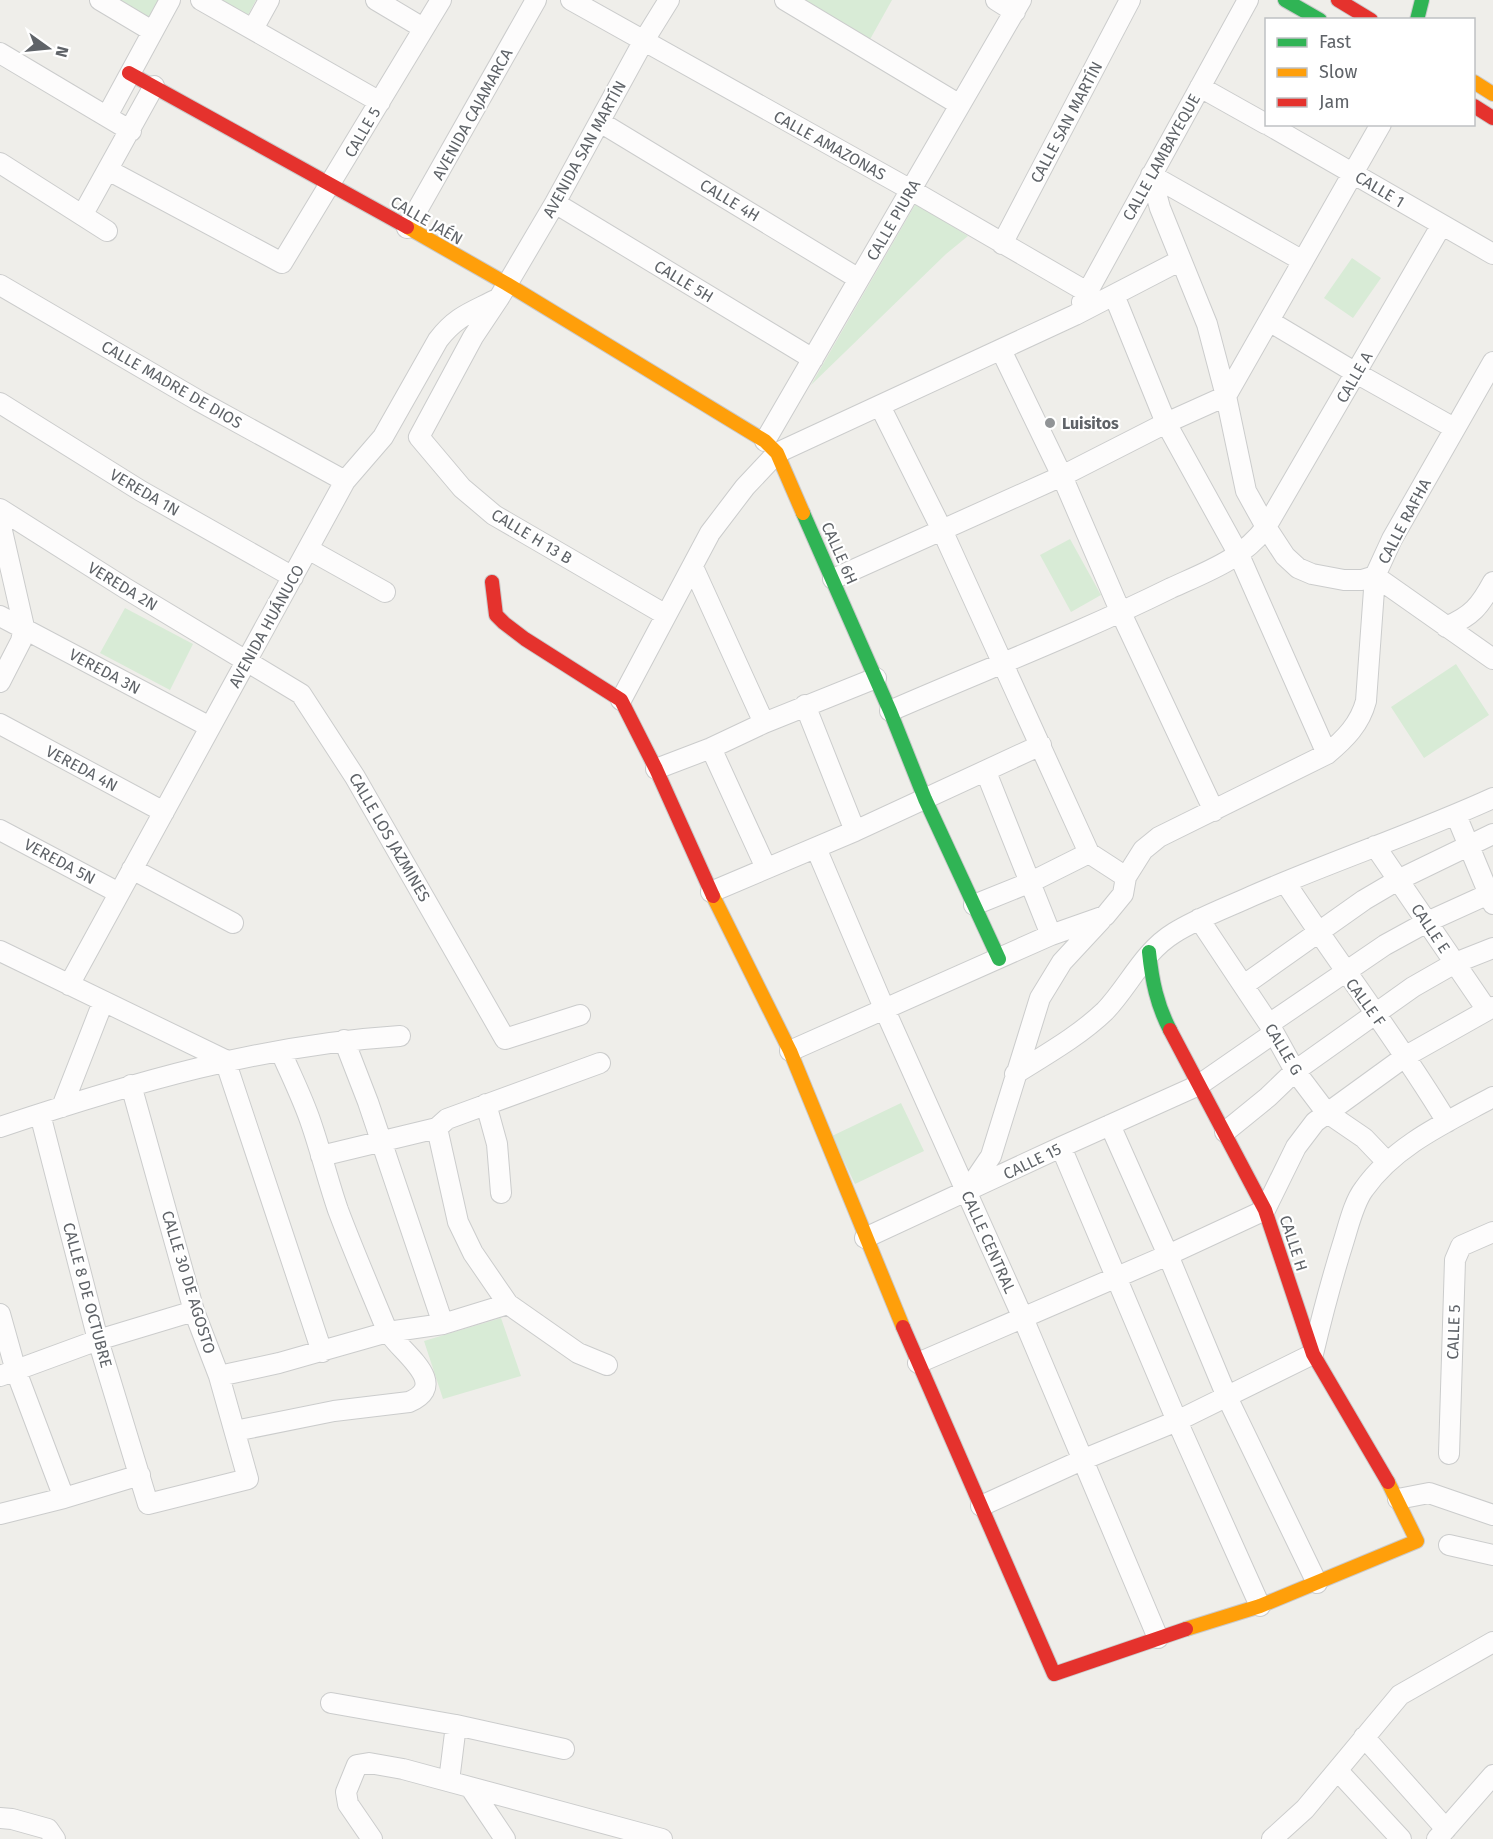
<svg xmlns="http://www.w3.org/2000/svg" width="1493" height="1839" viewBox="0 0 1493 1839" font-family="'Fira Sans',sans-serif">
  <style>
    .green { fill: #d8ebd6 }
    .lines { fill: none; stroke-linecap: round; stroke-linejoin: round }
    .street-casing { stroke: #cbcccc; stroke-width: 22 }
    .fast-casing { stroke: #cacacb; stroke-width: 16 }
    .slow-casing { stroke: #cacacb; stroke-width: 16 }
    .jam-casing { stroke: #cacacb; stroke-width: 16 }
    .street { stroke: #fdfcfc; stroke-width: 20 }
    .fast { stroke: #30b455; stroke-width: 14 }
    .slow { stroke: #ff9f0a; stroke-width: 14 }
    .jam { stroke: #e5322d; stroke-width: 14 }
    .poi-dot { fill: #919496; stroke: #fff; stroke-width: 2 }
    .labels { text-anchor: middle; stroke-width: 4.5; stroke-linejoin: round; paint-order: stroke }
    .street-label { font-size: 16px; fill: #5f6368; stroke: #fff }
    .poi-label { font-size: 16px; font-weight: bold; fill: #5f6368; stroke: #fff; text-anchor: start }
  </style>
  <rect width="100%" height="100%" fill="#efeeea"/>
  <!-- green -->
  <path class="green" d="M111,0H166L150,23Z
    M215,0H256L247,17Z
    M804,0H892L868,43L802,3Z
    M916,203L968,236L946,254L811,385Z
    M1352,258L1381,278L1353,318L1324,298Z
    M1070,539L1101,595L1071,612L1040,555Z
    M125,608L193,644L170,690L100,653Z
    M1456,664L1489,715L1424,758L1391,707Z
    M901,1103L924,1151L855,1184L832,1136Z
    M501,1318L521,1376L443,1399L424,1341Z"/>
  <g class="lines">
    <!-- street casing -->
    <g class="street-casing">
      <path id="street" d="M100,0L152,31
        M201,0L380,102
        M376,0L423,28
        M571,0L911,190L1087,292
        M785,0L960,105
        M996,0L1015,12
        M253,29L269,0
        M0,53L131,131
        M1200,87L1266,124
        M107,116L170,0
        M600,122L859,279
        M1267,124L1493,254
        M0,163L107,231
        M108,170L282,263L441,0
        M1151,175L1160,208L1207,324L1226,396L1246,491L1266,527L1285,556L1298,568L1312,574L1344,580H1362L1375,576L1493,659
        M1151,175L1303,261
        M555,203L813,359
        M83,214L154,86
        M407,228L536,0
        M1002,244L1130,0
        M0,285L199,401L345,481
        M1114,295L1166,423L1239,555L1327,754
        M1082,302L1248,0
        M1269,321L1356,373L1454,428
        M1001,350L1062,476L1121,613L1214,811
        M0,403L141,491L293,577
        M880,406L942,530L1089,853L1126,877
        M765,441L1021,0
        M0,509L125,588L301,694L355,777L505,1039L580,1015
        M0,522L24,627L21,641L0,682
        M308,549L385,592
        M693,567L764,723
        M833,579L1062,476L1166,423L1226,396L1381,124
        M666,615L494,515L462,488L419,437L473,337L499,298L555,203L643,42L669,0
        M0,616L210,727
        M1446,627C1472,616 1480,606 1493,582
        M621,700L710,533L745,487L777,453L1075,315L1181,260
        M805,705L855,831
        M890,711C984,670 1080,633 1171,588C1206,572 1243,559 1266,527L1441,226
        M0,724L164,812
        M711,748L766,868
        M656,769L711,748L764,723L876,678
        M986,772L1051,935
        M1456,815L1493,904
        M0,830L119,893
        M1375,846L1487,1010
        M816,848L884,1008L1023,1318L1158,1638
        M132,869L233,923
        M1285,882C1338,963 1397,1039 1447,1122
        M711,892L855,831L1041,745
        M974,905L1031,882L1089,853
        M1199,919L1269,1024L1295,1071L1326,1112L1364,1138L1387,1162
        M0,951L225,1060L322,1352
        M69,985L345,481L383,437L438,340C457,315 473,312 499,298
        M1244,985L1364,900L1398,880L1493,834
        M1269,1024L1385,945L1427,922L1493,892
        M344,1040L368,1102L443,1324
        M790,1051L1051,935L1105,916L1123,894L1126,877L1143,850L1159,837L1327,754C1345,739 1360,724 1366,701L1375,576L1392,539L1493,362
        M1015,1074C1045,1055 1079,1036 1105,1011C1129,986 1143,952 1174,933C1198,918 1226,908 1252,896C1332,861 1414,834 1493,798
        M486,1104L497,1144L501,1193
        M62,1107L103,1002
        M40,1114L98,1340L148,1504L248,1479L219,1376L194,1311L131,1085
        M1110,1125L1168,1255L1227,1397L1317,1583
        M0,1127C132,1083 260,1045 400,1036
        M437,1128L458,1222L473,1253L508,1304L578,1353L607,1365
        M1225,1132L1268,1097L1295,1071L1413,987L1455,963L1493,948
        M1061,1147L1177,1421L1260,1606
        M321,1156L437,1128L447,1119L600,1063
        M968,1190L991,1156L1040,998L1062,962L1101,920
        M865,1238L1061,1147L1199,1085L1274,1033
        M0,1314L16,1371L64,1498
        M918,1363L1168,1255L1265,1210L1296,1147L1315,1122L1406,1056L1493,1007
        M0,1376L98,1340L194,1311
        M219,1376L279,1363L388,1332L443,1324L508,1304
        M235,1431L334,1411L409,1402C454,1383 394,1348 386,1328C370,1289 353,1250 338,1210C328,1181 321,1152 311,1123C303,1099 291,1075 281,1052
        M1449,1454L1455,1260L1461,1246L1493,1232
        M1398,1499L1429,1493L1493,1515
        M981,1506L1082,1460L1177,1421L1313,1354C1322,1316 1332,1278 1344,1240C1349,1224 1354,1202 1364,1189C1395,1145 1447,1122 1493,1097
        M0,1514L64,1498L140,1475
        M1449,1545L1493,1555
        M331,1703L456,1725L564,1749
        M1364,1737L1446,1829
        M1338,1771L1401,1839
        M449,1781L456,1725
        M470,1787L505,1839
        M0,1818L12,1819L48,1829L55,1839
        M372,1839L348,1804L346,1792L357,1765L369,1763L403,1769L662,1839
        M1272,1839L1305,1809L1400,1695L1493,1642
        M1437,1839L1493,1775"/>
    </g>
    <!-- fast casing -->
    <g class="fast-casing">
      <path id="fast" d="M1285,0L1320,20
        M1417,20L1422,0
        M803,513L890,711L925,799L999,959
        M1149,952C1152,981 1157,1005 1170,1030"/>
    </g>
    <!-- slow casing -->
    <g class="slow-casing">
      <path id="slow" d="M1474,82L1493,94
        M407,227L507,284L765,441L777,453L803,513
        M713,896L790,1051L903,1327
        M1186,1629L1260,1606L1417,1541L1388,1482"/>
    </g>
    <!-- jam casing -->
    <g class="jam-casing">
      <path id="jam" d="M1338,0L1371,20
        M129,73L407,227
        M1474,106L1493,118
        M492,582L496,615L504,623L525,639L621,700L656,769L713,896
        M1170,1030L1265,1210L1313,1354L1388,1482
        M903,1327L1054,1674L1186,1629"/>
    </g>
    <!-- street -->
    <use href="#street" class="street"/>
    <!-- fast -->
    <use href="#fast" class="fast"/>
    <!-- slow -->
    <use href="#slow" class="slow"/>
    <!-- jam -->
    <use href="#jam" class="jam"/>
  </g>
  <!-- markers -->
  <circle class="poi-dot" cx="1050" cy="423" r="6"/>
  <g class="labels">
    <!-- street labels -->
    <g class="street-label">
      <text transform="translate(472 114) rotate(-61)" y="6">AVENIDA CAJAMARCA</text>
      <text transform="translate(1066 122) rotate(-62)" y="6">CALLE SAN MARTÍN</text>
      <text transform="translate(362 132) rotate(-60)" y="6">CALLE 5</text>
      <text transform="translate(830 145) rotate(29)" y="6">CALLE AMAZONAS</text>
      <text transform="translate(584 149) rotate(-61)" y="6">AVENIDA SAN MARTÍN</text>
      <text transform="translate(1161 157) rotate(-61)" y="6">CALLE LAMBAYEQUE</text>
      <text transform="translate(1380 189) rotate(31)" y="6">CALLE 1</text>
      <text transform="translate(730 200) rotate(31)" y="6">CALLE 4H</text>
      <text transform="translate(427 220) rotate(30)" y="6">CALLE JAÉN</text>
      <text transform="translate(893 220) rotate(-60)" y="6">CALLE PIURA</text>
      <text transform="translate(684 281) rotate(31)" y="6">CALLE 5H</text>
      <text transform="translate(1354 377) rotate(-60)" y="6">CALLE A</text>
      <text transform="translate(172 384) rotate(30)" y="6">CALLE MADRE DE DIOS</text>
      <text transform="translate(145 492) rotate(30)" y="6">VEREDA 1N</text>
      <text transform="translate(1404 521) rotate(-62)" y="6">CALLE RAFHA</text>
      <text transform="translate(532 536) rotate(31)" y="6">CALLE H 13 B</text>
      <text transform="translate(840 553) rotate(66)" y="6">CALLE 6H</text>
      <text transform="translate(123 586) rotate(31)" y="6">VEREDA 2N</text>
      <text transform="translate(266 626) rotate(-61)" y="6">AVENIDA HUÁNUCO</text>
      <text transform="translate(105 671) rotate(28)" y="6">VEREDA 3N</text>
      <text transform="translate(82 768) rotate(28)" y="6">VEREDA 4N</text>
      <text transform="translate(390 837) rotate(60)" y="6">CALLE LOS JAZMINES</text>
      <text transform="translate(60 861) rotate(28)" y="6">VEREDA 5N</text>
      <text transform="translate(1431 928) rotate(56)" y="6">CALLE E</text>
      <text transform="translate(1366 1002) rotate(54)" y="6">CALLE F</text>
      <text transform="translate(1284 1049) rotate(59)" y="6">CALLE G</text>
      <text transform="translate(1032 1161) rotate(-26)" y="6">CALLE 15</text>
      <text transform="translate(989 1242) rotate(66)" y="6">CALLE CENTRAL</text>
      <text transform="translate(1294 1243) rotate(72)" y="6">CALLE H</text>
      <text transform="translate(189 1282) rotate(73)" y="6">CALLE 30 DE AGOSTO</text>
      <text transform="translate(88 1295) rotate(75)" y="6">CALLE 8 DE OCTUBRE</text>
      <text transform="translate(1453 1332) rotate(-88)" y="6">CALLE 5</text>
    </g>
    <!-- poi labels -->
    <g class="poi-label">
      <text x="1062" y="429">Luisitos</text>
    </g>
  </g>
  <!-- legend -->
  <rect x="1265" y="18" width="210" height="108" fill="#ffffff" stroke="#bfc1c3" stroke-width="1.5"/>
  <rect x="1277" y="38" width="30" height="9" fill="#30b455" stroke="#bfc1c3" stroke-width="1.5"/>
  <text x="1319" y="48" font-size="18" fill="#5f6368">Fast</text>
  <rect x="1277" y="68" width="30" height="9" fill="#ff9f0a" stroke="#bfc1c3" stroke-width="1.5"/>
  <text x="1319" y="78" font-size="18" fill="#5f6368">Slow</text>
  <rect x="1277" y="98" width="30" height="9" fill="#e5322d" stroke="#bfc1c3" stroke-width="1.5"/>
  <text x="1319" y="108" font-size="18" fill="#5f6368">Jam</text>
  <!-- north arrow -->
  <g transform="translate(48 48) rotate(105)" stroke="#ffffff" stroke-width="4.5" paint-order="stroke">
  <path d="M0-4.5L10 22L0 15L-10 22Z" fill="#5f6368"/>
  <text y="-9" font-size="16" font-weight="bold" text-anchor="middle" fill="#5f6368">N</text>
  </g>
</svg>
